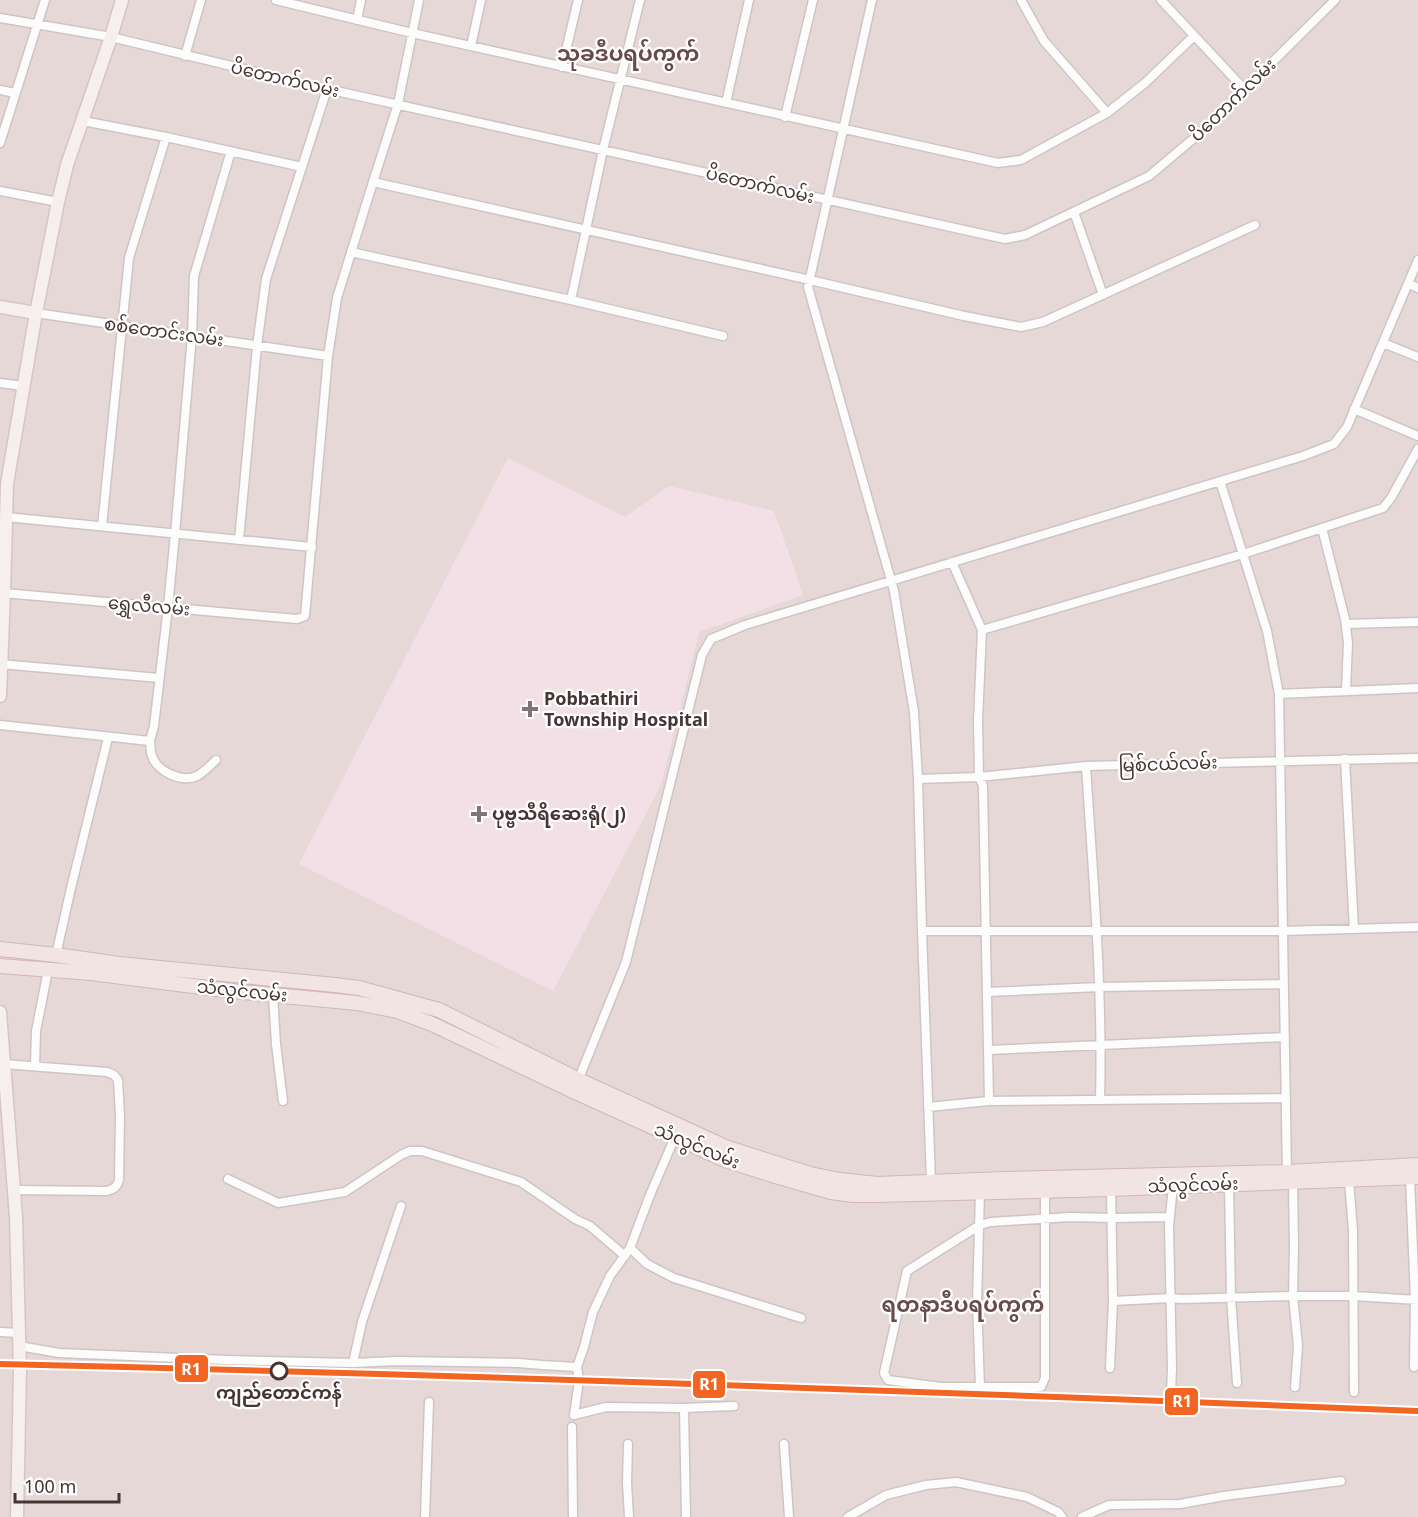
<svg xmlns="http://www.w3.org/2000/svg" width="1418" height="1517" viewBox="0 0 1418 1517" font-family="'Noto Sans','Noto Sans Myanmar',sans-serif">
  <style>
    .residential { fill: #e7d8d8 }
    .medical { fill: #f3e0e7 }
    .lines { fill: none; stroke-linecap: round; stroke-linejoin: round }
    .street-casing { stroke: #cdc5c4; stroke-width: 11 }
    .secondary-casing { stroke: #d5c5c3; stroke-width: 15 }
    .primary-casing { stroke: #d3b6b4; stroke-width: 16 }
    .street { stroke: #fdfcfc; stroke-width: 8 }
    .secondary { stroke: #f6efee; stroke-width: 12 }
    .primary { stroke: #f1e4e3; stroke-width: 14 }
    .rail-1-casing { stroke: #fff; stroke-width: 10 }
    .rail-1 { stroke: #f26522; stroke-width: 6 }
    .poi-dot { fill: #827374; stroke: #fff; stroke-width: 2 }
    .stop-dot { fill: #fff; stroke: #473435; stroke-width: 3 }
    .labels { text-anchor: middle; stroke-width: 4.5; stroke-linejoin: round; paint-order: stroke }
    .street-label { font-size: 18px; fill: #473435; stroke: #fff }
    .poi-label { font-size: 18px; font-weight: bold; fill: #473435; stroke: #fff; text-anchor: start }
    .stop-label { font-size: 18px; font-weight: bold; fill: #473435; stroke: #fff }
    .quarter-label { font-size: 21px; font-weight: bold; fill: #6a4b4d; stroke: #fff }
    .line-badge { stroke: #fff; stroke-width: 2 }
    .badge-label { font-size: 16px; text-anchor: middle; font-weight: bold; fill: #fff }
  </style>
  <rect width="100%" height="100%" fill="#f0e9e8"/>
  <!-- residential -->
  <path class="residential" d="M0,0H1418V1517H0Z"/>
  <!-- medical -->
  <path class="medical" d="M508,458L625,517L669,486L774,511L803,595L699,632L661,785L553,991L299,864Z"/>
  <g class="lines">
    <!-- street casing -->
    <g class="street-casing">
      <path id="street" d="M276,0L412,33L998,163L1021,160L1107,113L1145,83L1194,36
        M872,0L808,287L894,591L914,712L918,779L922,931L931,1182
        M1021,0L1044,41L1107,113
        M1161,0L1245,90
        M0,18L111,37L327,89L1005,239L1025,235L1149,176L1206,128L1335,0
        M357,20L361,0
        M471,46L481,0
        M185,56L201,0
        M562,67L578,0
        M0,90L15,93
        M726,103L749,0
        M785,117L813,0
        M83,121L166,137L302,167
        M0,143L45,0
        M373,182L810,280L964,316L1021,327L1043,322L1255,225
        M0,191L58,202
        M1074,212L1103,295
        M351,252L571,300L723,336
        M1409,284L1418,288
        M571,300L603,150L640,0
        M36,313L328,356
        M1383,343L1418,357
        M0,383L23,386
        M1354,409L1418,436
        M1220,481L1267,631L1279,694L1287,1174
        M6,517L312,547
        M102,526L129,258L166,137
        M1322,528L1345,619L1348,643L1346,690
        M239,540L257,346L266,279L327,89
        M952,562L982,630L978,721L979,777L983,786L989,1101
        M4,593L297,619L305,616L328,356L337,298L373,182L398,104L419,0
        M1346,624L1418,622
        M982,630L1243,554L1383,508L1391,498L1418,449
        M0,664L159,678
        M1279,694L1418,688
        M0,725L150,741L154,726L168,607L175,534L192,336L194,276L231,151
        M150,741C151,746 150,751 152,756C157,771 181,783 197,776C204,772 210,766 216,760
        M1345,759L1354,929
        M1086,766C1093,877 1103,988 1100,1100
        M918,779L979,777L1086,766L1418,758
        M922,931H1283L1418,927
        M56,955L71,888L108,738
        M988,992L1099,987L1284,984
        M273,995L276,1044L283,1101
        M989,1050L1285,1037
        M4,1064L107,1072L114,1075L118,1080L120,1116L119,1180C117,1187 114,1189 107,1191L14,1190
        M35,1066L36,1031L48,970
        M577,1083L626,962L702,655L711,639L745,625L1303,456L1334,444L1347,427L1418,260
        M928,1107L989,1101L1286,1098
        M675,1137L650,1195L630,1248L610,1276L593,1312L584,1347L577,1367L579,1381L574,1415L606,1407L684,1408L734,1406
        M1410,1177L1415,1300L1414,1367
        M228,1179L278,1203L345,1192L401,1155L410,1151H422L521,1182L575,1219L590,1226L625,1256
        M1349,1180L1353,1231L1354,1392
        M1293,1182L1294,1247L1293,1296L1298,1346L1295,1387
        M1229,1184L1231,1297L1237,1383
        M1045,1190V1378L1041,1387H941L888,1380L884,1373L907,1271L980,1225L991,1222L1070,1217L1112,1218L1169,1217
        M630,1248L647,1264L674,1278L801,1318
        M1113,1301L1171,1298L1181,1299L1293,1296H1354L1418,1300
        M0,1332L19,1333
        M19,1346L59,1353L227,1360L353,1363L397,1361L519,1363L542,1365L577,1367
        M353,1363L362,1322L401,1206
        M1110,1368L1113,1301L1111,1189
        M980,1387L977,1302L980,1192
        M1171,1393L1172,1368L1169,1226L1173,1186
        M684,1408L686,1517
        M572,1427L573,1517
        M628,1444L627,1483L629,1517
        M784,1444L789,1517
        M425,1517L429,1402
        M848,1517L886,1495L926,1485L956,1482L1027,1497L1058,1512L1062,1517
        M1082,1517L1109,1505L1180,1504L1224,1496L1341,1481"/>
    </g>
    <!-- secondary casing -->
    <g class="secondary-casing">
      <path id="secondary" d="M0,307L36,313
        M0,696L4,593L7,484L36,313L58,202L67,165L111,37L122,0
        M0,1012L16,1217L20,1371L17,1517"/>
    </g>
    <!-- primary casing -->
    <g class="primary-casing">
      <path id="primary" d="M0,949L56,955L119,964L335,985L359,988L439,1010L579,1080L728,1148L810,1174L840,1180L877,1184L1005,1179L1287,1172L1418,1165
        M0,966L91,973L232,991L357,1003L397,1011L432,1024L573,1091L725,1160L772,1175L831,1192L853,1195H876L1111,1189L1418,1177"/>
    </g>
    <!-- street -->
    <use href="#street" class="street"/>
    <!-- secondary -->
    <use href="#secondary" class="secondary"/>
    <!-- primary -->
    <use href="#primary" class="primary"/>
    <!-- rail-1 casing -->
    <g class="rail-1-casing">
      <path id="rail-1" d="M0,1364C473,1375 945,1392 1418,1411"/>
    </g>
    <!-- rail-1 -->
    <use href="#rail-1" class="rail-1"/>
  </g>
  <!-- markers -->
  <g class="poi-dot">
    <path d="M527 700h6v6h6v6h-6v6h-6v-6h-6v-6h6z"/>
    <path d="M476 805h6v6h6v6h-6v6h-6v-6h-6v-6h6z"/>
  </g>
  <circle class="stop-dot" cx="279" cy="1371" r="8"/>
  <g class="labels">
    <!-- street labels -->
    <g class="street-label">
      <text transform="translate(285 79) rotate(13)" y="6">ပိတောက်လမ်း</text>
      <text transform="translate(1233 100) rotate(-44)" y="6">ပိတောက်လမ်း</text>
      <text transform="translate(760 185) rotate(13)" y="6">ပိတောက်လမ်း</text>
      <text transform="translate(164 332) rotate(8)" y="6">စစ်တောင်းလမ်း</text>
      <text transform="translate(149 606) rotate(5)" y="6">ရွှေလီလမ်း</text>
      <text transform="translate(1168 764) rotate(-2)" y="6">မြစ်ငယ်လမ်း</text>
      <text transform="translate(242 991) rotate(6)" y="6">သံလွင်လမ်း</text>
      <text transform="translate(697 1146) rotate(23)" y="6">သံလွင်လမ်း</text>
      <text transform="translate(1193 1185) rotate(-2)" y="6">သံလွင်လမ်း</text>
    </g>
    <!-- poi labels -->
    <g class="poi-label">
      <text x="544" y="705">Pobbathiri<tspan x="544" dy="21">Township Hospital</tspan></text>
      <text x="492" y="820">ပုဗ္ဗသီရိဆေးရုံ(၂)</text>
    </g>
    <!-- stop labels -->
    <g class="stop-label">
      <text x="279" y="1399">ကျည်တောင်ကန်</text>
    </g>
    <!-- quarter labels -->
    <g class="quarter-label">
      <text x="628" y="61">သုခဒီပရပ်ကွက်</text>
      <text x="963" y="1312">ရတနာဒီပရပ်ကွက်</text>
    </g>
  </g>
  <g class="line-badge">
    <rect x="174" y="1354" width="35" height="29" rx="6" fill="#f26522"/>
    <rect x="692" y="1370" width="34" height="29" rx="6" fill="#f26522"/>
    <rect x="1164" y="1387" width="35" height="29" rx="6" fill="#f26522"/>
  </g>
  <g class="badge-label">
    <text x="191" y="1375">R1</text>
    <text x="709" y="1390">R1</text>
    <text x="1182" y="1407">R1</text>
  </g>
  <!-- scale -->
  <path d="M15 1493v9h104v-9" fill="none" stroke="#473435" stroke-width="3"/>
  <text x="24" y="1493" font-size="18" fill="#473435" stroke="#ffffff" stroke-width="4.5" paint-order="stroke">100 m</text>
</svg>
